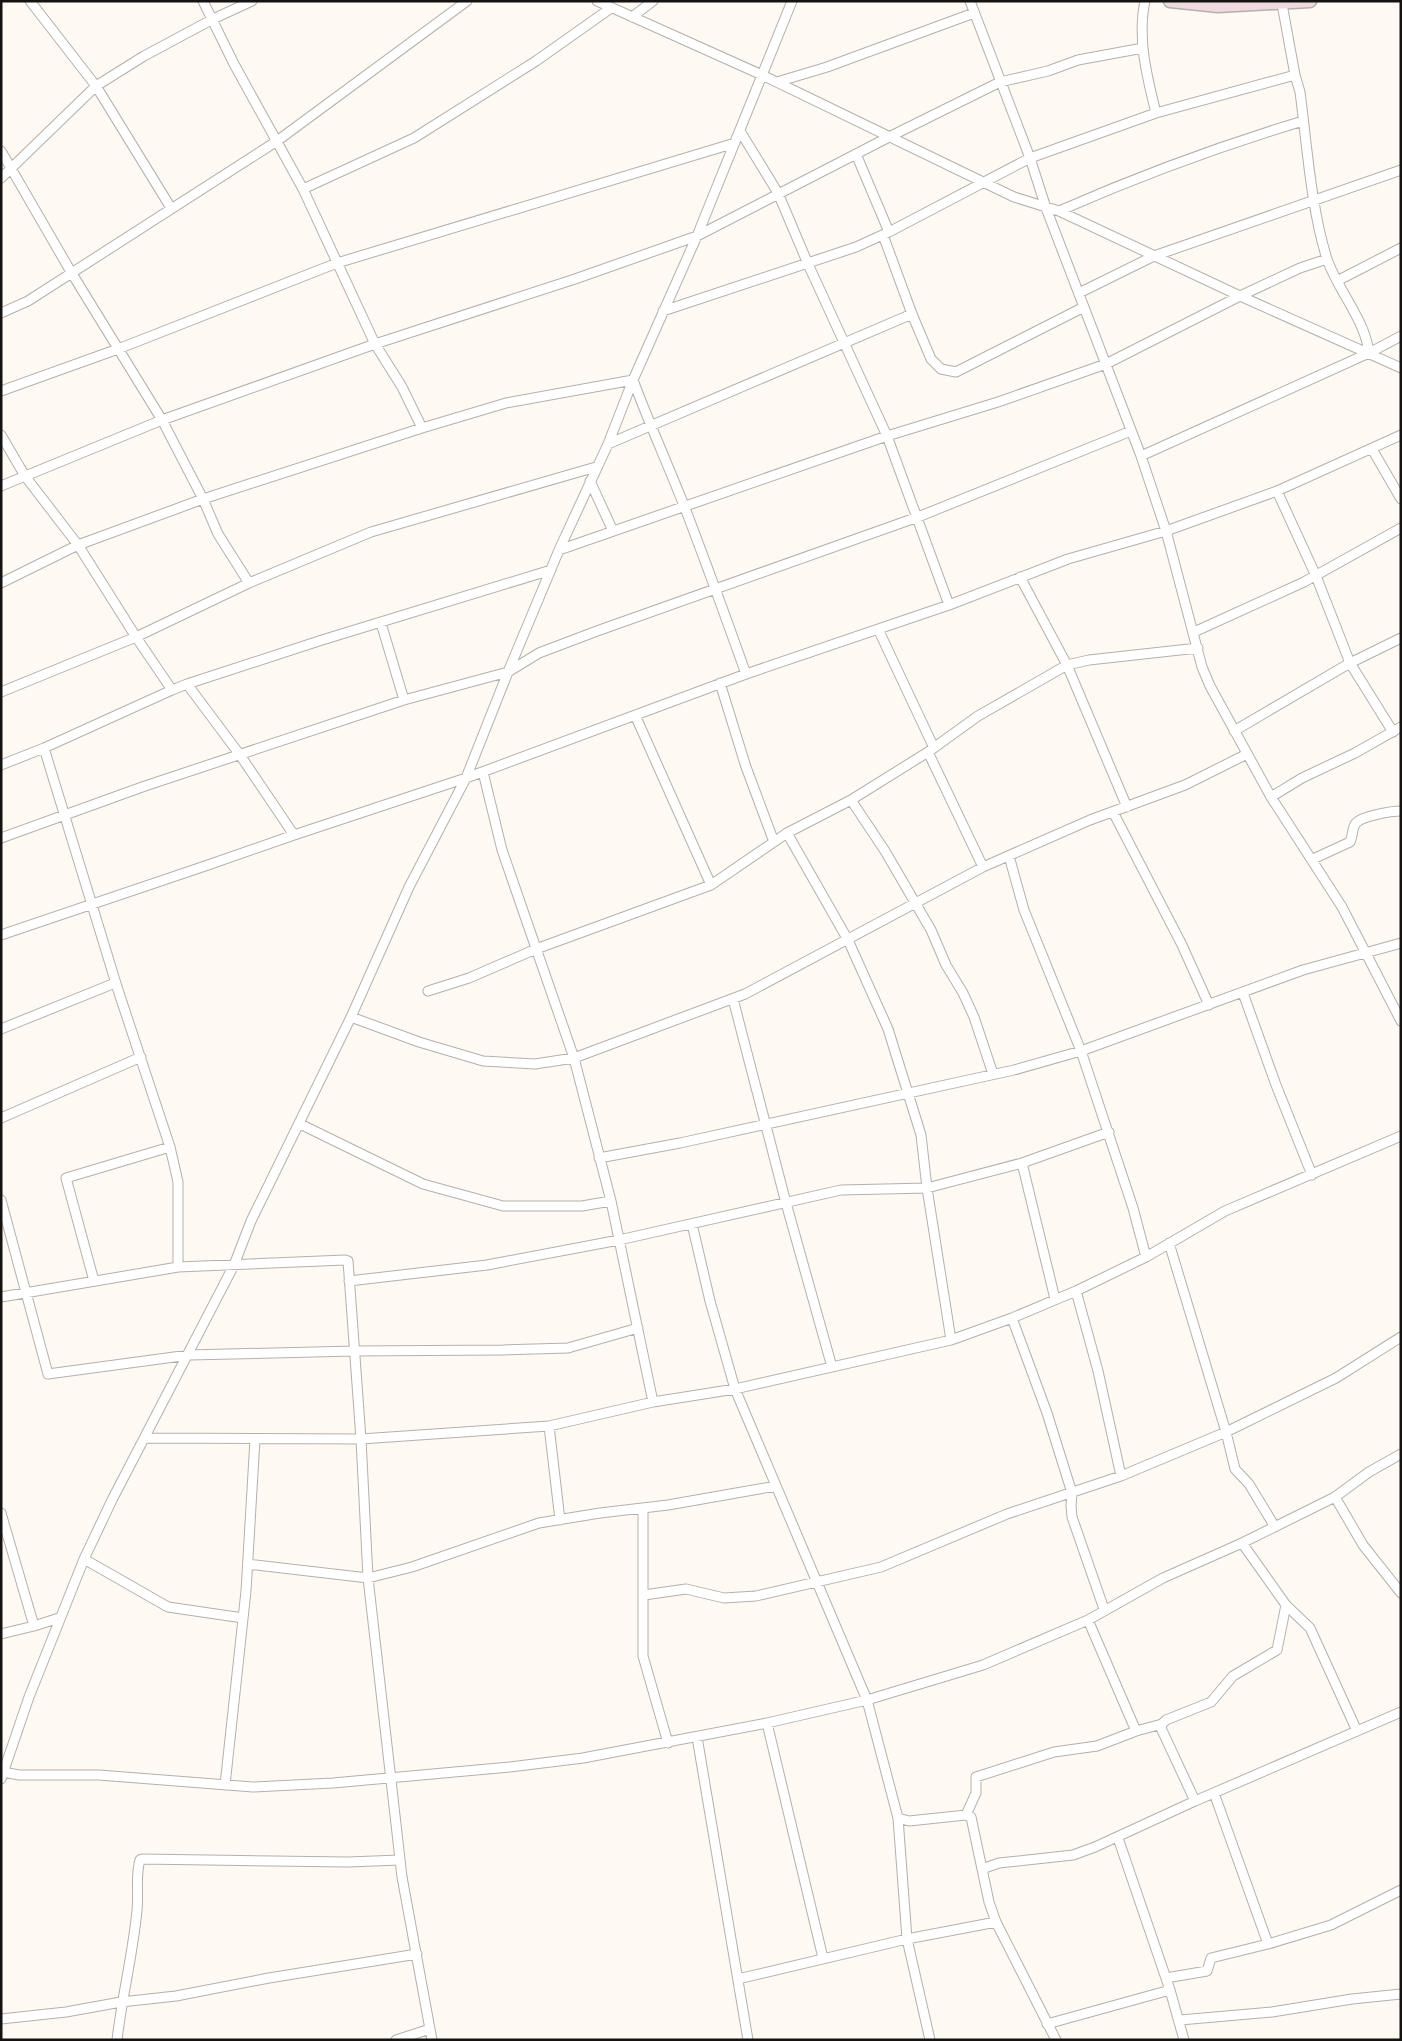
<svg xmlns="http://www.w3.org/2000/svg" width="1402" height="2041" viewBox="0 0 1402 2041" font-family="'Public Sans',sans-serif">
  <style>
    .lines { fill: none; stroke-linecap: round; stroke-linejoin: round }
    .minor-casing { stroke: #b5b0ab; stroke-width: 11 }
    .secondary-casing { stroke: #b5b0ab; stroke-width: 15 }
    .minor { stroke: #fff; stroke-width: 9 }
    .secondary { stroke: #f0dae0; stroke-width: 12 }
  </style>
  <rect width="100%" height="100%" fill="#fef9f3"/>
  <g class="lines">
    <!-- minor casing -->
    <g class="minor-casing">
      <path id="minor" d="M30,1L96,86L171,208
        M203,1L234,64L303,189L375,344L402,387L422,428
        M597,1L762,75L1014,197L1059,211L1240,296L1401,368
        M970,1L1030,158L1046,208L1141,456L1166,531L1202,667L1210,686L1271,797L1342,907L1401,1021
        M1145,1C1137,38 1147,77 1156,113
        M1282,4L1295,75L1300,92C1307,145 1311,208 1327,259C1338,291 1365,319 1369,353
        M632,17L653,1
        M777,82L827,67L974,13
        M740,131L778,193L808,264L887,436L949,605
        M1,151L71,272L162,420L203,499L218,534L249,583
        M856,154L889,232
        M1,178L96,86L144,56L213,19L252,1
        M303,189L414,138L536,61L611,8
        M1059,211C1139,176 1220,146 1303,121
        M883,235L912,314L931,359L941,369L956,372L1084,307
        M1337,281L1401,248
        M1079,293L1154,256L1401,170
        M663,311L856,247L889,232L1030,158L1156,113L1295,75
        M1,313L28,301L277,141L467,1
        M1,391L118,349L337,263L735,143
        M1,435L25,476L78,545L136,637L172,690L187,684L240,755L294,835
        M608,444L912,314
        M1372,449L1401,499
        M1141,456L1369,353L1401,336
        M590,481L613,531
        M1,486L162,420L375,344L575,279L697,236L889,137L1000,82L1048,71L1078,60L1143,48
        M1277,491L1316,576L1350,663L1393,732
        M559,550L887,436L998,402L1106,364L1240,296L1300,268L1327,259
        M1020,577L1067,665L1127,807
        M1,583L78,545L203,499L422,428L506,403L633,380C649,423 668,465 685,508C706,563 726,618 746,674
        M381,623L404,700
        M878,629L934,748
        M1194,632L1304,582L1401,528
        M720,683L746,767L774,842
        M187,684L322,640L551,570
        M1,692L136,637L249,583L371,532L596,467
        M635,715L711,885
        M1234,731L1350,663L1401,638
        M44,748L118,990L170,1147L178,1182V1267
        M928,752L983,867
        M1,765L44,748L172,690
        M483,772L502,850L574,1058L611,1201L653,1402
        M1271,797L1302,778L1355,753L1401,727
        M851,800L885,851L931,930L946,965L963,993L974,1017L993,1074
        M1113,812L1182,945L1209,1005
        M787,833L848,940L888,1029L921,1135L927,1188L951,1340
        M1,838L145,786L404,700L508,672L539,653L597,631L918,517L1131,431
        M1009,856L1024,910L1081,1051L1133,1208L1146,1257
        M1313,859L1350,842C1353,836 1352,827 1356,823C1362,816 1392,811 1401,811
        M1,935L208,865L294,835L466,778L746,674L949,605L1068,559L1166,531L1277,491L1401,435
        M428,991L469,978L536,949L711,885L787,833L851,800L928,752L978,716L1067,665L1089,660L1198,648
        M1243,993L1276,1085L1312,1175
        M733,999L786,1203L832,1367
        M351,1017L419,1042L483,1061L535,1064L574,1058L745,994L983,867L1090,820L1185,785L1247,754
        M1,1029L115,983
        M1,1118L141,1057
        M300,1124L423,1184L503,1206H582L611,1201
        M599,1158L680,1143L1014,1070L1081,1051L1303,970L1401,943
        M1022,1163L1055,1299
        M1,1200L48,1374L189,1355L354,1351L503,1350L568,1348L638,1328
        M692,1224L710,1301L735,1389L867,1700L898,1818L907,1939L930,2040
        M1169,1243L1226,1432L1235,1469L1249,1484L1275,1527
        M94,1281L66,1178L170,1147
        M349,1281L487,1265L619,1240L841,1190L927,1188L1022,1163L1109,1132
        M1076,1291L1098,1371L1121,1476
        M1,1297L178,1267L345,1260L348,1261L361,1439L368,1578L402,1877L432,2040
        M1012,1318L1047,1413L1072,1493L1071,1506L1072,1517L1104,1609
        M549,1426L560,1520
        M146,1438L361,1439L549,1426L653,1402L735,1389L951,1340L1012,1318L1076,1291L1146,1257L1225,1211L1401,1136
        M1401,1454L1369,1472L1335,1497L1363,1545L1401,1593
        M643,1508V1656L668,1743
        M1,1513L34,1626
        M84,1559L168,1607L243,1618
        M248,1564L368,1578L412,1567L539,1523L600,1513L668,1505L776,1486
        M644,1595L686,1589L724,1598L756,1596L881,1567L1007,1514L1121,1476L1226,1432L1336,1378L1401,1337
        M1286,1605L1310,1628L1357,1731
        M1088,1620L1136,1731
        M1,1634L34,1626L59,1618
        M767,1723L823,1958
        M697,1737L748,2040
        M3,1772L19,1775H99L253,1787L333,1783L510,1767L583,1758L767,1723L867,1700L983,1665L1088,1620L1163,1578L1242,1543L1335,1497
        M1,1779L29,1697L84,1559L112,1500L234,1265L251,1221L351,1017L409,887L466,778L508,672L559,550L608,444L633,380L697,236L792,1
        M225,1785L246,1591L255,1439
        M1214,1793L1268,1944L1331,1925L1401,1890
        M1195,1801L1161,1728L1162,1724L1166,1720L1211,1702L1233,1676L1277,1650L1286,1605L1242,1543
        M966,1815L976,1793V1777L1054,1752L1097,1746L1136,1731L1162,1724
        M898,1818L909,1821L966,1815L971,1817L989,1902L996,1922L1056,2040
        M1118,1838L1170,1990L1184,2040
        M982,1869L999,1863L1073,1855L1095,1847L1195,1801L1401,1712
        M1166,1978L1207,1971L1211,1958L1268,1944
        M738,1979L907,1939L996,1922
        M1,2019L66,2012L121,2002L176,1996L269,1978L417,1954
        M1180,2020L1272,2012L1352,1999L1401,1994
        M1047,2024L1170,1990
        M117,2040C122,1996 133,1954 137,1910C139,1894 135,1876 140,1860L142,1859L348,1862L400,1860
        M396,2040L430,2029"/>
    </g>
    <!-- secondary casing -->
    <g class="secondary-casing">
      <path id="secondary" d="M1170,1L1218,6L1310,1"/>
    </g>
    <!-- minor -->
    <use href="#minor" class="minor"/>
    <!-- secondary -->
    <use href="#secondary" class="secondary"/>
  </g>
  <!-- border -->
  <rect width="1402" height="2041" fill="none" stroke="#151312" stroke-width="5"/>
</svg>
